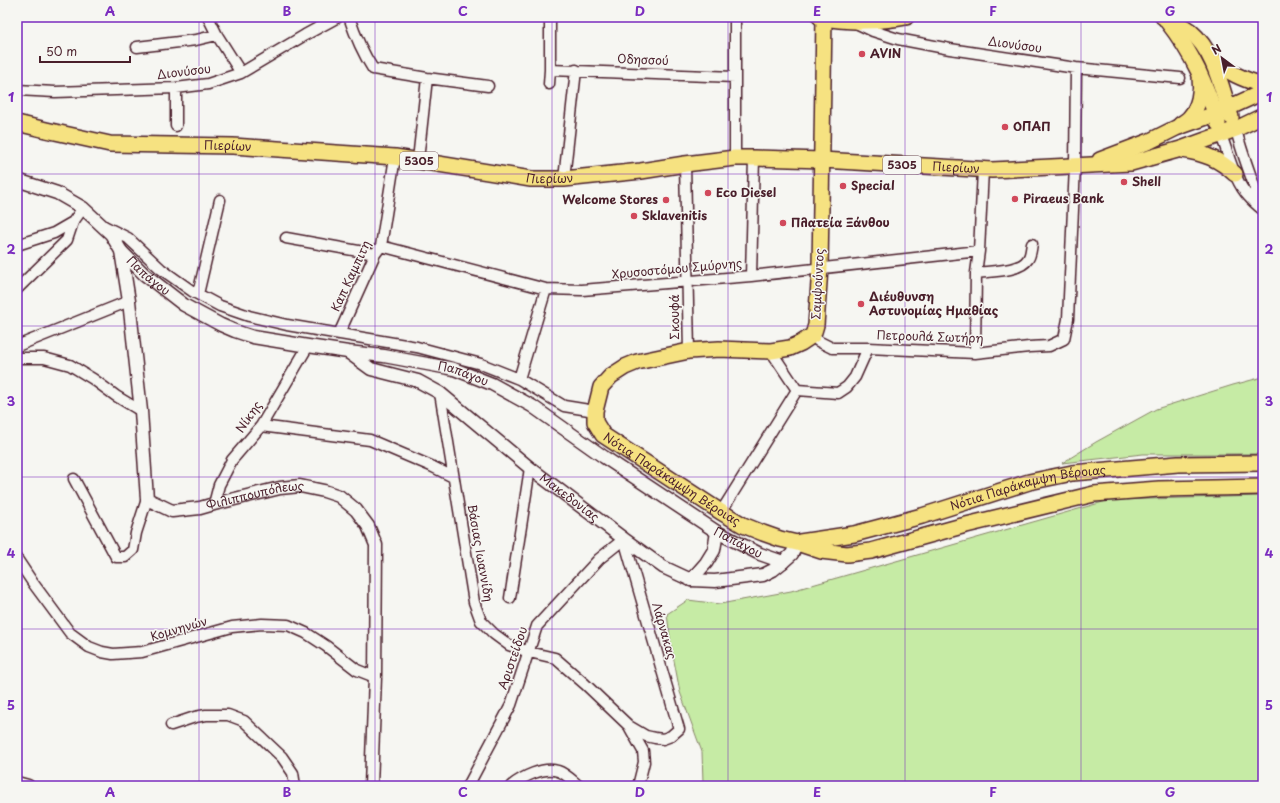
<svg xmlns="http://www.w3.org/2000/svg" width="1280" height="803" viewBox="0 0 1280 803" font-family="'Playpen Sans',sans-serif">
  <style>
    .green { fill: #c6eba5; stroke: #888568 }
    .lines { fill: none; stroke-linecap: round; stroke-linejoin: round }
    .minor-casing { stroke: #4a1f2b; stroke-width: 13 }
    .tertiary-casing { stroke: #4a1f2b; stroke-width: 15 }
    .primary-casing { stroke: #4a1f2b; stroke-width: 18 }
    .minor { stroke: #f6f6f2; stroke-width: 10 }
    .tertiary { stroke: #f6f6f2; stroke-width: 12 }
    .primary { stroke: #f6e281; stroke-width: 15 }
    .grid { fill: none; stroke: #7b2cbf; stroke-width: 1; stroke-opacity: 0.55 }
    .poi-dot { fill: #d1495b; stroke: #f6f6f2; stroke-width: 1.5 }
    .labels { text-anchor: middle; stroke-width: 3; stroke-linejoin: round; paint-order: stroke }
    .shield { fill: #f6f6f2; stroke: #7e6067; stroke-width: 1 }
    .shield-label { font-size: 11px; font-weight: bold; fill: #4a1f2b }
    .street-label { font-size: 12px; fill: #4a1f2b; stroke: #f6f6f2 }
    .poi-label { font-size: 12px; font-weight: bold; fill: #4a1f2b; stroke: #f6f6f2; text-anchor: start }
    .neatline { fill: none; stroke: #7b2cbf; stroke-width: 1.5 }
    .grid-label { font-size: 13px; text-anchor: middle; font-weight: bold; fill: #7b2cbf }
  </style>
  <rect width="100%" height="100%" fill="#f6f6f2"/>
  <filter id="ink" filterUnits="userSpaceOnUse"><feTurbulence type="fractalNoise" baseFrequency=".025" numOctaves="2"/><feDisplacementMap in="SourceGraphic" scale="8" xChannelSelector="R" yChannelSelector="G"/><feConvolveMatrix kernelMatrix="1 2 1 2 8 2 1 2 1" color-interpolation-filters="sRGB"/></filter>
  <g filter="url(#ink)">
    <!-- green -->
    <path class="green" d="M1263,377V454H1143L1062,463L1096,442L1156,409L1233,385Z
      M1263,496V786H701L703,782L702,752L680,692L671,645L667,614L688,600L720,604L791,591L1110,500Z"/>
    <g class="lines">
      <!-- minor casing -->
      <g class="minor-casing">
        <path id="minor" d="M208,17L217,35L241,73
          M349,17C355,35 362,52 373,69L427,78L488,86
          M735,17V158
          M856,23L873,31L898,39L950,49L1076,68L1180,78
          M137,47L196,40L217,35
          M550,70L735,77
          M549,84L550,70V17
          M176,88V126
          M17,90L55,92L176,88L208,84L241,73L305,35L338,17
          M1236,129C1242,156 1254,181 1261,208
          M1221,135C1229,155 1234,181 1249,197C1253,202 1258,206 1263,210
          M418,160L427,78
          M685,164L689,351
          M564,179L576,70
          M106,227L128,238L161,269L192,291L220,306L249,316L287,325L417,347L481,364L519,379L564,406L595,411
          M286,238L375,254
          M17,245L54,233L73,222L83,208
          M381,246L546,289L582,290L751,276L979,251
          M976,273C990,271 1020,272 1028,259C1031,255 1031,248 1032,244
          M751,276L754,158
          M17,289L67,240L73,222
          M198,294L220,200
          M339,334L375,254L381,246L395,157
          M813,335L818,341L832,348H868L975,353L1029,347L1049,346L1064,339L1068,319L1075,166L1076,68
          M17,346L129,301
          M771,351L797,390
          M975,353L976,273L979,251L983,170
          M17,358H44L70,365L93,379L116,396L141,411
          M519,379L546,289
          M797,390L838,393L847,387L855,377L868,348
          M440,393L474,602L481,621L494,634L509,645L529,652L555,658L585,684L629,726L646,736L655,738L663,739L671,736L679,729L624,539L599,559L537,626L511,705L468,786
          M261,426L370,440L431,466L453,477
          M74,479L116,557H125L133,550L136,533L147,499
          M214,504L219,485L232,460L261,426L308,346
          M721,512L797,390
          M17,559L33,583L70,633L89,647L102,652L113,654L142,652L232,627L262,624L288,625L306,633L326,646L357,670L375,677
          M510,598L530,468
          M171,725L195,717L206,715H228L244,721L282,757L293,773L295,786
          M630,728L643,751L644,762L638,786
          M511,786C522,777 544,766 558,771C565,773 573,781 579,786"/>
      </g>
      <!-- tertiary casing -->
      <g class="tertiary-casing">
        <g id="tertiary">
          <path id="s1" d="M17,180L57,193L83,208L111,234L121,251L129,301L141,411L147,499L172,511L200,508L214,504L280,488L300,486L324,491L339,496L356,510L368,526L376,545L375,677L371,786"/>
          <path id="s2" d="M121,251L144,274L184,305L221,325L235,331L253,337L308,346L348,352L384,356L454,369L492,384L532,406L604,457L717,532L760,554L783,562"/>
          <path id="s3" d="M349,353L371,369L418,381L440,393L530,468L624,539L663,567L691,580L715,581L763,575L773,570L783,562L792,554L797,543"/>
          <path d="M691,580L706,563L714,550L717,532"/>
          <path d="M17,783L28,786"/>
        </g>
      </g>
      <!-- primary casing -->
      <g class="primary-casing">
        <g id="primary">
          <path d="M820,17C846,23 881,22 906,17"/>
          <path d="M1163,17C1173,21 1182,25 1190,31C1215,52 1221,87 1231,117"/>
          <path id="s4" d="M824,18L820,268L816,325L813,335L801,343L790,348L771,351L719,349L689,351L637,362L625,367L611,376L601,387L595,411V422L603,435L721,512L743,525L763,533L780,539L797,543L821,551L847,554L871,551L962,526L1094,494L1159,489L1263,487"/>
          <path d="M1167,21C1193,54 1206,84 1218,123"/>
          <path d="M1212,58C1228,73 1242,79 1263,85"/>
          <path id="s5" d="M17,123L46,130L110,144L233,146L395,157L531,179H564L641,171L685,164L735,158H754L822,160L992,170L1131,163L1181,149L1236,129L1263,116"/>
          <path d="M1180,125C1184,122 1188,120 1190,117C1199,107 1202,91 1200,78"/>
          <path d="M1182,150C1204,153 1219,159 1235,174"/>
          <path d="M1100,160L1150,141L1176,128L1215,114L1263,92"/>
          <path id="s6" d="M800,542L854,534L922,516L1029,482L1072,473L1178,464L1263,463"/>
        </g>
      </g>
      <!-- minor -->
      <use href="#minor" class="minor"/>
      <!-- tertiary -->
      <use href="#tertiary" class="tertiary"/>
      <!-- primary -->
      <use href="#primary" class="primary"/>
    </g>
  </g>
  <!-- grid -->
  <path class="grid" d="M199,17V786M375,17V786M552,17V786M728,17V786M905,17V786M1081,17V786M17,174H1263M17,326H1263M17,477H1263M17,629H1263"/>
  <!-- markers -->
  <g class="poi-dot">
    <circle cx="862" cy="54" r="4"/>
    <circle cx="1005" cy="127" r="4"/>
    <circle cx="1124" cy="182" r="4"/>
    <circle cx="843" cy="186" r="4"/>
    <circle cx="708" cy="193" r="4"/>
    <circle cx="1015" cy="199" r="4"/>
    <circle cx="666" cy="200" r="4"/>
    <circle cx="634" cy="216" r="4"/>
    <circle cx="783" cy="223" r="4"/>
    <circle cx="861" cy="304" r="4"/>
  </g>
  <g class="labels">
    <!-- shield labels -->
    <g class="shield">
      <rect x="400" y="152" width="38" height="18" rx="3"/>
      <rect x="883" y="156" width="38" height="18" rx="3"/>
    </g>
    <g class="shield-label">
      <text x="419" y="165">5305</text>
      <text x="902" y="169">5305</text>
    </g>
    <!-- street labels -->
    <g class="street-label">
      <text transform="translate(1015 45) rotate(8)" y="4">Διονύσου</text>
      <text transform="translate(643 60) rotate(2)" y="4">Οδησσού</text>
      <text transform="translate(184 72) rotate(-7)" y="4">Διονύσου</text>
      <text dy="4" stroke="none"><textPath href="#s5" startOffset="213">Πιερίων</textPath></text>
      <text dy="4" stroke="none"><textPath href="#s5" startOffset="945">Πιερίων</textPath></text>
      <text dy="4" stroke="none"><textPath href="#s5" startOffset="537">Πιερίων</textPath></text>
      <text transform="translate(677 269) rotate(-5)" y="4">Χρυσοστόμου Σμύρνης</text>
      <text dy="4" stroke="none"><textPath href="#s2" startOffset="37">Παπάγου</textPath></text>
      <text transform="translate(351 276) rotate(-65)" y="4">Καπ Καμπιτη</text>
      <text transform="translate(818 284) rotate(-87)" y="4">Σαμψούντος</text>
      <text transform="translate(675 317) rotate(-90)" y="4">Σκουφά</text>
      <text transform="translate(930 337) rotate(2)" y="4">Πετρουλά Σωτήρη</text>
      <text dy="4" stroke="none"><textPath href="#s2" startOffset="373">Παπάγου</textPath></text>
      <text transform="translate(249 417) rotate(-55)" y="4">Νίκης</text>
      <text dy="4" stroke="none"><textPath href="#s4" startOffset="676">Νότια Παράκαμψη Βέροιας</textPath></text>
      <text dy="4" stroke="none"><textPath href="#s6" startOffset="235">Νότια Παράκαμψη Βέροιας</textPath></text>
      <text dy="4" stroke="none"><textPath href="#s1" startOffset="492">Φιλιππουπόλεως</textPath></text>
      <text dy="4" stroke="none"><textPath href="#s3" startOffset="267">Μακεδονίας</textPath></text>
      <text dy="4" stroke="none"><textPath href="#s2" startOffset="697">Παπάγου</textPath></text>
      <text transform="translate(480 553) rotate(80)" y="4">Βάσιας Ιωαννίδη</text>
      <text transform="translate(179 629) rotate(-16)" y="4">Κομνηνών</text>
      <text transform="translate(664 631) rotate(74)" y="4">Λάρνακας</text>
      <text transform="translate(513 658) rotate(-71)" y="4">Αριστείδου</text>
    </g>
    <!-- poi labels -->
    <g class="poi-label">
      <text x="870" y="58">AVIN</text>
      <text x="1013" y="131">ΟΠΑΠ</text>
      <text x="1132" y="186">Shell</text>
      <text x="851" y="190">Special</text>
      <text x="716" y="197">Eco Diesel</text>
      <text x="1023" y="203">Piraeus Bank</text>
      <text x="658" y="204" text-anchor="end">Welcome Stores</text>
      <text x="642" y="220">Sklavenitis</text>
      <text x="791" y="227">Πλατεία Ξάνθου</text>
      <text x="869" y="301">Διέυθυνση<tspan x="869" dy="14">Αστυνομίας Ημαθίας</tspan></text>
    </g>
  </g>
  <!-- margin -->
  <rect width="1280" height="803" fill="none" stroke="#f6f6f2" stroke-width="44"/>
  <!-- north arrow -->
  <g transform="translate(1222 58) rotate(328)" stroke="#f6f6f2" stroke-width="3" paint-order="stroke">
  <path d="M0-3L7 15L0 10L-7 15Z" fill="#4a1f2b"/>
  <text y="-6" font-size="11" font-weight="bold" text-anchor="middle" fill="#4a1f2b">N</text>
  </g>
  <!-- scale -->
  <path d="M40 56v6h90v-6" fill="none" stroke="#4a1f2b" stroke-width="2"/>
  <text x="46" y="56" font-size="12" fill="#4a1f2b" stroke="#f6f6f2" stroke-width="3" paint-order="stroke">50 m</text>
  <rect x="22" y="22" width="1236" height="759" class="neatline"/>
  <g class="grid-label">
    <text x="110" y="16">A</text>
    <text x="287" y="16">B</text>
    <text x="463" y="16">C</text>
    <text x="640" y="16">D</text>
    <text x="817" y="16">E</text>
    <text x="993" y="16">F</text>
    <text x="1170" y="16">G</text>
    <text x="11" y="102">1</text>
    <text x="1269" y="102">1</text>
    <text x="11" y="254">2</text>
    <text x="1269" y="254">2</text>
    <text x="11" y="406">3</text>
    <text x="1269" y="406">3</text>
    <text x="11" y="558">4</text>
    <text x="1269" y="558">4</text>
    <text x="11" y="710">5</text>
    <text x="1269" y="710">5</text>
    <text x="110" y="797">A</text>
    <text x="287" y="797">B</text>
    <text x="463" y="797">C</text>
    <text x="640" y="797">D</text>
    <text x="817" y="797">E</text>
    <text x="993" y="797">F</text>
    <text x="1170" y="797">G</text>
  </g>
</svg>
